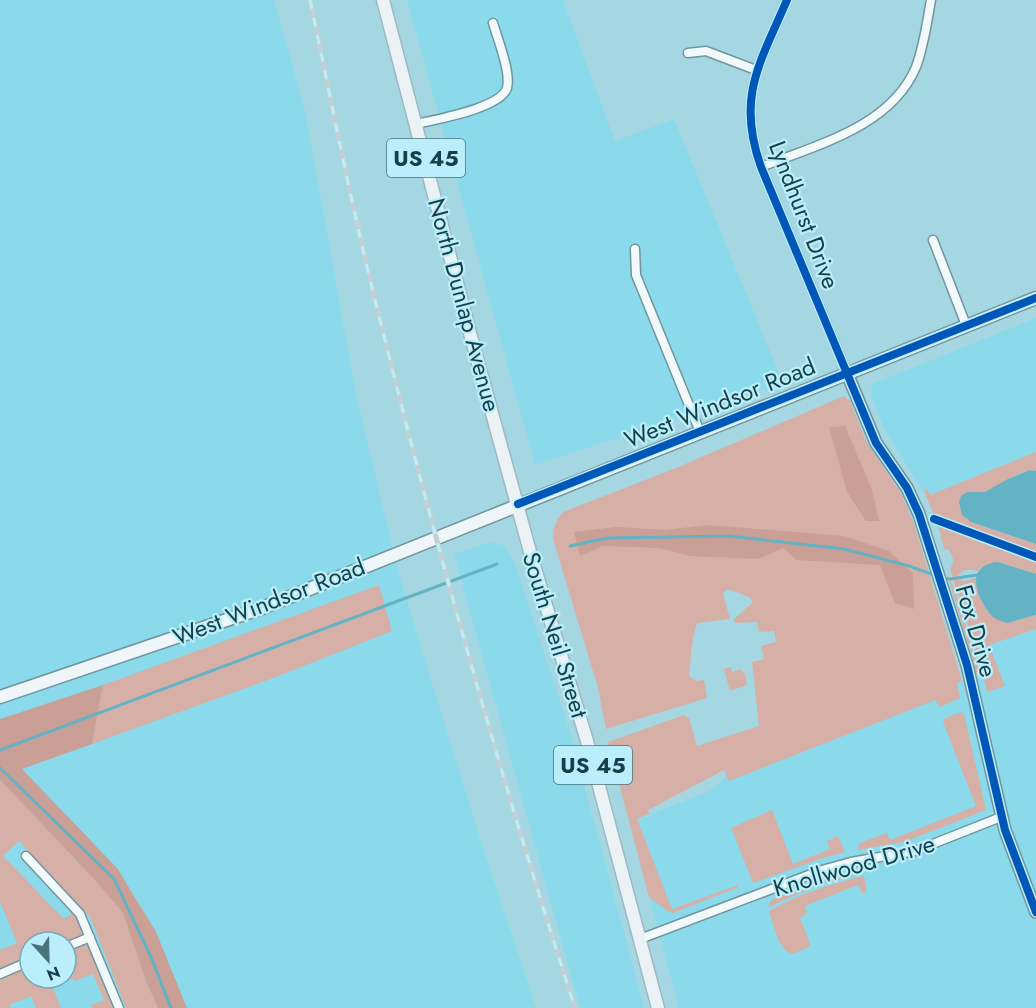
<svg xmlns="http://www.w3.org/2000/svg" width="1036" height="1008" viewBox="0 0 1036 1008" font-family="Jost,sans-serif">
  <style>
    .built { fill: #8adaeb; fill-rule: evenodd }
    .green { fill: #d6afa6 }
    .forest { fill: #ca9f96 }
    .water { fill: #64b3c5 }
    .lines { fill: none; stroke-linecap: round; stroke-linejoin: round }
    .stream { stroke: #64b3c5; stroke-width: 3 }
    .minor-casing { stroke: #71959d; stroke-width: 11 }
    .tertiary-casing { stroke: #71959d; stroke-width: 14 }
    .secondary-casing { stroke: #71959d; stroke-width: 15 }
    .primary-casing { stroke: #9db8c2; stroke-width: 15 }
    .minor { stroke: #f2f9fb; stroke-width: 8 }
    .tertiary { stroke: #f2f9fb; stroke-width: 10 }
    .secondary { stroke: #eef6f9; stroke-width: 12 }
    .primary { stroke: #eaf2f6; stroke-width: 12 }
    .rail-casing { stroke: #c1d0d4; stroke-width: 5 }
    .rail { stroke: #baeefa; stroke-width: 3; stroke-dasharray: 9; stroke-linecap: butt }
    .cycleway-casing { stroke: #baeefa; stroke-width: 11 }
    .cycleway { stroke: #0057b8; stroke-width: 8 }
    .labels { text-anchor: middle; stroke-width: 4.5; stroke-linejoin: round; paint-order: stroke }
    .shield { fill: #baeefa; stroke: #48747d; stroke-width: 1.5 }
    .shield-label { font-size: 22px; font-weight: bold; fill: #173f47 }
    .street-label { font-size: 24px; fill: #173f47; stroke: #baeefa }
  </style>
  <rect width="100%" height="100%" fill="#a5d7e2"/>
  <!-- built -->
  <path class="built" d="M0,0H274L305,111L356,395L401,582L477,829L536,1008H0ZM30,942H66V978H30Z
    M407,0H563L615,141L674,119L783,383L535,465Z
    M1036,318V452L926,496L885,430L871,396L872,384Z
    M491,542L504,546L515,564L570,732L644,1008H580L454,554Z
    M1036,622V1008H679L630,823L714,789L727,775L982,674L972,637Z"/>
  <!-- green -->
  <path class="green" d="M844,396L850,401L867,443L901,493L914,524L962,681L957,683L960,698L940,707L935,700L729,781L724,770L648,810L649,814L637,819L672,909L738,885L739,887L673,913L669,912L649,897L608,742L684,715L689,718L697,746L759,726L752,662L764,659L761,646L776,642L774,631L759,632L757,622L735,623L734,619L752,603L751,598L731,590H726L723,594L730,619L697,623C691,641 691,658 689,676L696,681L704,680L707,698L606,729L598,688L554,542C552,530 555,521 563,512L676,468Z
    M1036,452V471C1018,469 1003,485 987,491C981,493 973,492 967,492L971,522L1036,544V554L935,517L924,491L927,488L930,495Z
    M940,524L1036,560V574L998,562L979,568L978,571C970,569 963,569 958,576L960,580L964,581L976,578V585L991,615L1007,623L1036,615V629L989,645L1005,686L987,692L979,660L950,569C955,562 953,557 949,550L944,549L938,525Z
    M946,570L956,593L980,674L977,675Z
    M379,585L392,631L268,680L92,744L103,685Z
    M731,667L732,672L740,669L745,674L747,685L730,691L724,669Z
    M961,712L964,714L986,810L904,842L858,850L859,843L887,833L890,840L976,806L943,722L945,718Z
    M0,780L95,880L123,913L146,981L158,1008H126L90,917L19,841L3,856L64,919L72,913L75,915L115,1008H92L91,1005L104,1000L93,974L75,981L74,978L69,980L68,976L66,977V942H30V978H62L51,983L61,1008H36L31,996L9,1005L10,1008H0V950L17,943L0,902Z
    M772,810L793,864L830,849L827,841L838,836L845,852L820,859L753,883L731,828Z
    M857,871L863,874C830,881 799,892 768,908L771,900L776,898L822,881Z
    M864,876L867,892L862,893L858,885L805,906L807,913L800,918L811,946L792,954C777,948 774,925 769,911C799,894 830,884 864,876Z"/>
  <!-- forest -->
  <path class="forest" d="M845,426L872,490L879,521H866L847,492L829,427Z
    M708,525L844,536L889,551L913,573L914,609L895,603L880,565L796,560L783,548L758,559L690,556L659,548L603,546L580,556L574,532L616,527L665,530Z
    M103,685L92,744L22,769L117,868L156,932L187,1008H158L146,981L123,913L95,880L0,780V719Z"/>
  <!-- water -->
  <path class="water" d="M1030,470L1036,471V544L971,522L962,515L959,502L961,496L967,492H985L1008,479Z
    M998,562L1036,574V615L1007,623C1001,621 994,619 990,614C975,595 965,565 998,562Z"/>
  <g class="lines">
    <!-- stream -->
    <path class="stream" d="M570,546L607,538L729,536L844,549L909,566L937,576
      M943,578L950,579L977,575
      M0,750L497,564
      M0,768L114,879L151,957L171,1008"/>
    <!-- minor casing -->
    <g class="minor-casing">
      <path id="minor" d="M787,0C760,63 736,97 761,167L847,373
        M688,53L706,51L756,70
        M417,124C437,119 501,108 507,88C511,72 498,40 493,23
        M761,167C816,145 891,127 916,67C924,46 927,22 931,0
        M933,240L966,325
        M635,249L636,275L700,432
        M26,856L80,914L119,1008
        M640,939L822,870L851,862L915,851L1001,817
        M66,947L90,937
        M0,974L30,961"/>
    </g>
    <!-- tertiary casing -->
    <g class="tertiary-casing">
      <path id="tertiary" d="M847,373L876,443L907,488L919,514L967,665L1005,830L1036,912"/>
    </g>
    <!-- secondary casing -->
    <g class="secondary-casing">
      <path id="secondary" d="M0,697L262,608L1036,298"/>
    </g>
    <!-- primary casing -->
    <g class="primary-casing">
      <path id="primary" d="M383,0L470,333L532,559L587,741L658,1008"/>
    </g>
    <!-- minor -->
    <use href="#minor" class="minor"/>
    <!-- tertiary -->
    <use href="#tertiary" class="tertiary"/>
    <!-- secondary -->
    <use href="#secondary" class="secondary"/>
    <!-- primary -->
    <use href="#primary" class="primary"/>
    <!-- rail casing -->
    <g class="rail-casing">
      <path id="rail" d="M310,0C332,104 352,209 378,312C436,547 501,779 575,1008"/>
    </g>
    <!-- rail -->
    <use href="#rail" class="rail"/>
    <!-- cycleway casing -->
    <g class="cycleway-casing">
      <path id="cycleway" d="M787,0C760,63 736,97 761,167L876,443L907,488L919,514L967,665L1005,830L1036,912
        M518,504L1036,298
        M934,519L1036,557"/>
    </g>
    <!-- cycleway -->
    <use href="#cycleway" class="cycleway"/>
  </g>
  <g class="labels">
    <!-- shield labels -->
    <g class="shield">
      <rect x="387" y="139" width="78" height="38" rx="4.5"/>
      <rect x="554" y="746" width="78" height="38" rx="4.5"/>
    </g>
    <g class="shield-label">
      <text x="426" y="166">US 45</text>
      <text x="593" y="773">US 45</text>
    </g>
    <!-- street labels -->
    <g class="street-label">
      <text transform="translate(804 215) rotate(69)" y="8">Lyndhurst Drive</text>
      <text transform="translate(464 305) rotate(75)" y="8">North Dunlap Avenue</text>
      <text transform="translate(720 403) rotate(-22)" y="8">West Windsor Road</text>
      <text transform="translate(269 602) rotate(-21)" y="8">West Windsor Road</text>
      <text transform="translate(976 631) rotate(74)" y="8">Fox Drive</text>
      <text transform="translate(555 635) rotate(73)" y="8">South Neil Street</text>
      <text transform="translate(854 866) rotate(-16)" y="8">Knollwood Drive</text>
    </g>
  </g>
  <!-- north arrow -->
  <g transform="translate(48 960) rotate(158)"><circle r="28" fill="#baeefa" stroke="#79a8b2" stroke-width="1.5"/>
  <path d="M0-4.5L10 22L0 15L-10 22Z" fill="#49747d"/>
  <text y="-9" font-size="16" font-weight="bold" text-anchor="middle" fill="#173f47">N</text>
  </g>
</svg>
